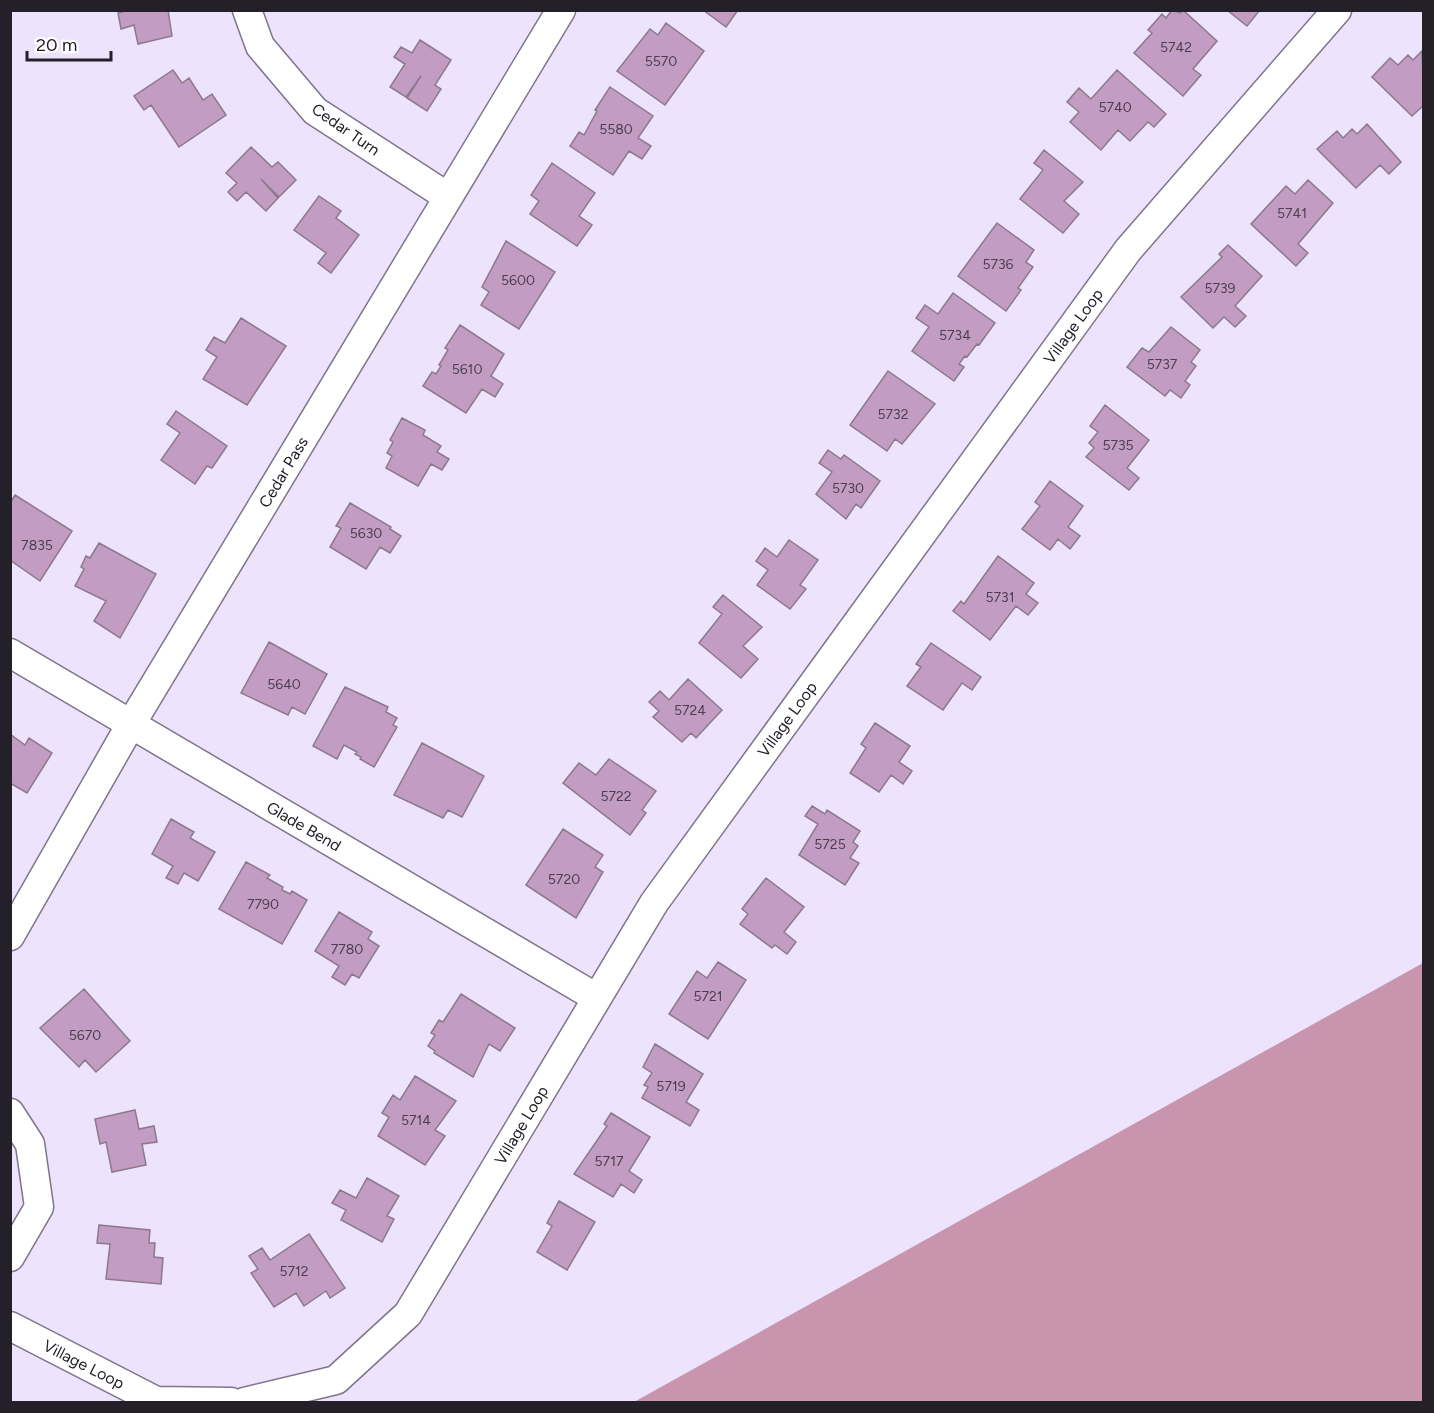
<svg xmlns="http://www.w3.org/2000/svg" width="1434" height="1413" viewBox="0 0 1434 1413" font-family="Figtree,sans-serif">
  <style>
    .forest { fill: #c995ae }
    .building { fill: #c29cc3; stroke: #8c798c; stroke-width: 1.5 }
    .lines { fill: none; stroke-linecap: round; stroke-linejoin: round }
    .minor-casing { stroke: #7e758b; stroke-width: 31 }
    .minor { stroke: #fff; stroke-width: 28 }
    .labels { text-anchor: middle; stroke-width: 4.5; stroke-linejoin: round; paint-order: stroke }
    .number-label { font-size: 14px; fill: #4c3f50 }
    .street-label { font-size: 16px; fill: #242029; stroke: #fff }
  </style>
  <rect width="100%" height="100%" fill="#ede3fc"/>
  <!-- forest -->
  <path class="forest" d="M1423,963V1402H634Z"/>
  <!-- building -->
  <path class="building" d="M129,10H168L172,36L138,44L134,25L121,29L118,13Z
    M703,10H738L726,27Z
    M1172,10L1180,13L1183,10L1217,41L1193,69L1201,75L1183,96L1134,53L1152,33L1148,30L1162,14L1166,18Z
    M1227,10H1260L1247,26Z
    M666,23L704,51L665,105L617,71L650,29L658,35Z
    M420,40L451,60L435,85L441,89L427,111L407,98L421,76L406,97L390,87L405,64L394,57L401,47L412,53Z
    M1422,51L1424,105L1412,116L1372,77L1390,58L1398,65L1408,55L1413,60Z
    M173,70L182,83L189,78L203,100L212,94L226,115L179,147L151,105L144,110L134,96Z
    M1117,70L1166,114L1154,127L1148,122L1130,141L1118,130L1101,150L1070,122L1079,112L1067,102L1079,88L1091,99Z
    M610,87L653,116L638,138L651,146L642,159L629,151L613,175L570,146L579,132L584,135L597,111L595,110Z
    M1367,124L1401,162L1389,174L1380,165L1356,188L1317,149L1337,131L1343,138L1352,129L1357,134Z
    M251,147L272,167L278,162L296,180L279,197L261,179L278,198L266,211L246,192L237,201L228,192L237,183L226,173Z
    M1044,150L1083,182L1064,201L1079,214L1063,233L1020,199L1043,170L1034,163Z
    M552,163L595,193L579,216L592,225L577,246L530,214L539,201L531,195Z
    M1308,180L1333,203L1298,244L1308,253L1296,266L1251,224L1286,186L1295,194Z
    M319,196L341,211L336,218L359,235L331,273L318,263L326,253L294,230Z
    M997,223L1034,250L1026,262L1033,267L1018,288L1021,290L1006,311L958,276Z
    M506,241L555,272L519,329L481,305L489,292L482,287Z
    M1228,245L1262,276L1235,306L1246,316L1235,327L1224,317L1213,328L1181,297L1222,257L1219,254Z
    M953,293L995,323L979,345L977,344L967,357L965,356L959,364L964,367L954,381L912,351L929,327L916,318L925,305L938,314Z
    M241,318L286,346L247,405L203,379L217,357L206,350L214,337L225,343Z
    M460,325L504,354L491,376L503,384L495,397L482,389L466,413L423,386L432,372L436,374L441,366L439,365L448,350L445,348Z
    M1171,327L1200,350L1191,362L1196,366L1185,381L1190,385L1181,398L1170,390L1165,396L1127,367L1142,348L1149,352Z
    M888,371L935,404L902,444L895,439L887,451L850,425Z
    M1105,405L1149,440L1127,468L1139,478L1129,490L1086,457L1094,448L1089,443L1098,432L1090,426Z
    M176,411L227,446L212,468L207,466L195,484L161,460L180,433L167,424Z
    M402,418L425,430L423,435L441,446L437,452L449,459L442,470L431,464L418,486L386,468L392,456L387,453L393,442L390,440Z
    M828,450L841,459L844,455L880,481L861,508L856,504L846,519L816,494L832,472L819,463Z
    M1050,481L1083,506L1068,527L1080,536L1070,549L1058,539L1050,550L1022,529L1040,506L1035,502Z
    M15,495L72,531L40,581L10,560V503Z
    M350,503L391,527L390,529L401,536L390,553L380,547L366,569L330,547L341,528L336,526Z
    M789,540L818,560L800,585L806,589L790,609L757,585L768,570L756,561L765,548L777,557Z
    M99,543L156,574L120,638L94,621L106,601L75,586L84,569L81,567L86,556L90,558Z
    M998,556L1034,583L1026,594L1038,603L1028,615L1016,606L990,640L953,611L961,601L964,604Z
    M723,595L762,627L743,646L758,659L741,678L699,643L722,614L713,607Z
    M269,642L327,674L305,714L292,707L288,715L241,693Z
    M931,643L981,677L972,690L962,683L943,710L907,686L921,667L916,664Z
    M688,679L722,710L696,738L691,733L682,742L653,717L659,711L649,702L660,691L669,700Z
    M345,687L388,707L386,712L397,718L393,725L397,727L374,767L360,759L361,757L355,754L357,752L344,745L337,759L313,746Z
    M875,723L910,746L899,762L912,771L903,784L891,775L879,792L850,773L866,748L861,744Z
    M10,734L25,745L29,738L52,753L27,793L10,783Z
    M422,743L484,776L462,817L448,810L443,818L394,795Z
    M609,759L656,791L642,810L646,813L630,835L563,783L579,763L596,775Z
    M812,806L825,814L827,810L860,831L853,842L858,846L850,858L859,863L845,885L799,855L818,824L805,816Z
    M171,819L194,832L190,838L215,852L198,881L184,873L178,884L166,878L173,866L152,854Z
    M563,829L603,855L595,867L603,872L576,918L526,885Z
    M246,862L270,875L267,878L283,887L282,890L290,894L292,891L307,900L282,944L219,909Z
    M766,878L804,907L784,932L796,942L787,954L775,945L772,948L740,924L748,914L742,909Z
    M339,912L372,932L368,939L379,946L359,978L352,974L345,985L332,977L339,966L315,951Z
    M718,962L746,980L708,1039L669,1014L697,971L707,978Z
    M84,989L130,1041L96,1072L85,1060L79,1067L40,1028Z
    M461,994L515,1028L500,1051L489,1044L473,1077L434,1053L435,1051L428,1046L435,1035L431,1033L439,1020L443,1022Z
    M655,1044L703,1074L686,1102L699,1110L690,1126L642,1098L648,1087L644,1085L652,1073L643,1067Z
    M415,1076L456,1101L435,1130L445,1136L425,1165L378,1136L389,1117L382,1113L393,1095L400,1100Z
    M135,1110L139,1129L154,1126L157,1142L142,1144L146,1165L112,1172L106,1142L100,1144L95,1119Z
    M611,1113L650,1137L629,1171L642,1180L634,1193L621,1184L613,1197L574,1174L607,1126L604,1124Z
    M367,1178L399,1196L387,1216L394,1219L382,1242L341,1220L346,1210L332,1203L340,1190L356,1198Z
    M559,1201L595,1222L567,1270L537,1252L552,1226L547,1223Z
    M99,1225L150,1230L149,1243H155L154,1257L163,1258L161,1284L106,1279L110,1244L97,1243Z
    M309,1234L345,1288L330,1298L326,1291L304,1306L296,1293L274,1307L251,1273L258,1269L249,1256L262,1248L270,1260Z"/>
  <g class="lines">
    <!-- minor casing -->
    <g class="minor-casing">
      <path id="minor" d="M247,10L260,46L315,111L448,197
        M10,653L597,998
        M10,936L131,724L561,10
        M10,1113L30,1144L39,1207L10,1257
        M10,1326L156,1401L231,1402
        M244,1402L336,1380L408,1314L654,903L1128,250L1337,10"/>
    </g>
    <!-- minor -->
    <use href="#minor" class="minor"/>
  </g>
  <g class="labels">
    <!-- number labels -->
    <g class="number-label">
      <text x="1176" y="52">5742</text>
      <text x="661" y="66">5570</text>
      <text x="1115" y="112">5740</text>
      <text x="616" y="134">5580</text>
      <text x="1292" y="218">5741</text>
      <text x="998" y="269">5736</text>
      <text x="518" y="285">5600</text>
      <text x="1220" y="293">5739</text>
      <text x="955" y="340">5734</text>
      <text x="1162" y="369">5737</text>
      <text x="467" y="374">5610</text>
      <text x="893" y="419">5732</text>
      <text x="1118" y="450">5735</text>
      <text x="848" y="493">5730</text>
      <text x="366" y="538">5630</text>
      <text x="37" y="550">7835</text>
      <text x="1000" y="602">5731</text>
      <text x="284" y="689">5640</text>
      <text x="690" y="715">5724</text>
      <text x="616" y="801">5722</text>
      <text x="830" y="849">5725</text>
      <text x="564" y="884">5720</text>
      <text x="263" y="909">7790</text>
      <text x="347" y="954">7780</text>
      <text x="708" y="1001">5721</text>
      <text x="85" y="1040">5670</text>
      <text x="671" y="1091">5719</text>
      <text x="416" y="1125">5714</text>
      <text x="609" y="1166">5717</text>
      <text x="294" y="1276">5712</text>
    </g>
    <!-- street labels -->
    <g class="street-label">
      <text transform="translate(346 129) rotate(35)" y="6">Cedar Turn</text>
      <text transform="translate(1073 326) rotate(-54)" y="6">Village Loop</text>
      <text transform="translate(283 472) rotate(-59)" y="6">Cedar Pass</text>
      <text transform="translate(787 719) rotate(-54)" y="6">Village Loop</text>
      <text transform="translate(304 826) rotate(30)" y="6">Glade Bend</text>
      <text transform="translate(521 1125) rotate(-59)" y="6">Village Loop</text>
      <text transform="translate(84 1364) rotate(27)" y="6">Village Loop</text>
    </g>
  </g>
  <!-- border -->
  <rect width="1434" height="1413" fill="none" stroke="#242029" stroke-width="24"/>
  <!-- scale -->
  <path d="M27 51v9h84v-9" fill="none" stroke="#242029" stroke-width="3"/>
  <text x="36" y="51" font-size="18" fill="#242029" stroke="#ffffff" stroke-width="4.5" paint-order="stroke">20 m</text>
</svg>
